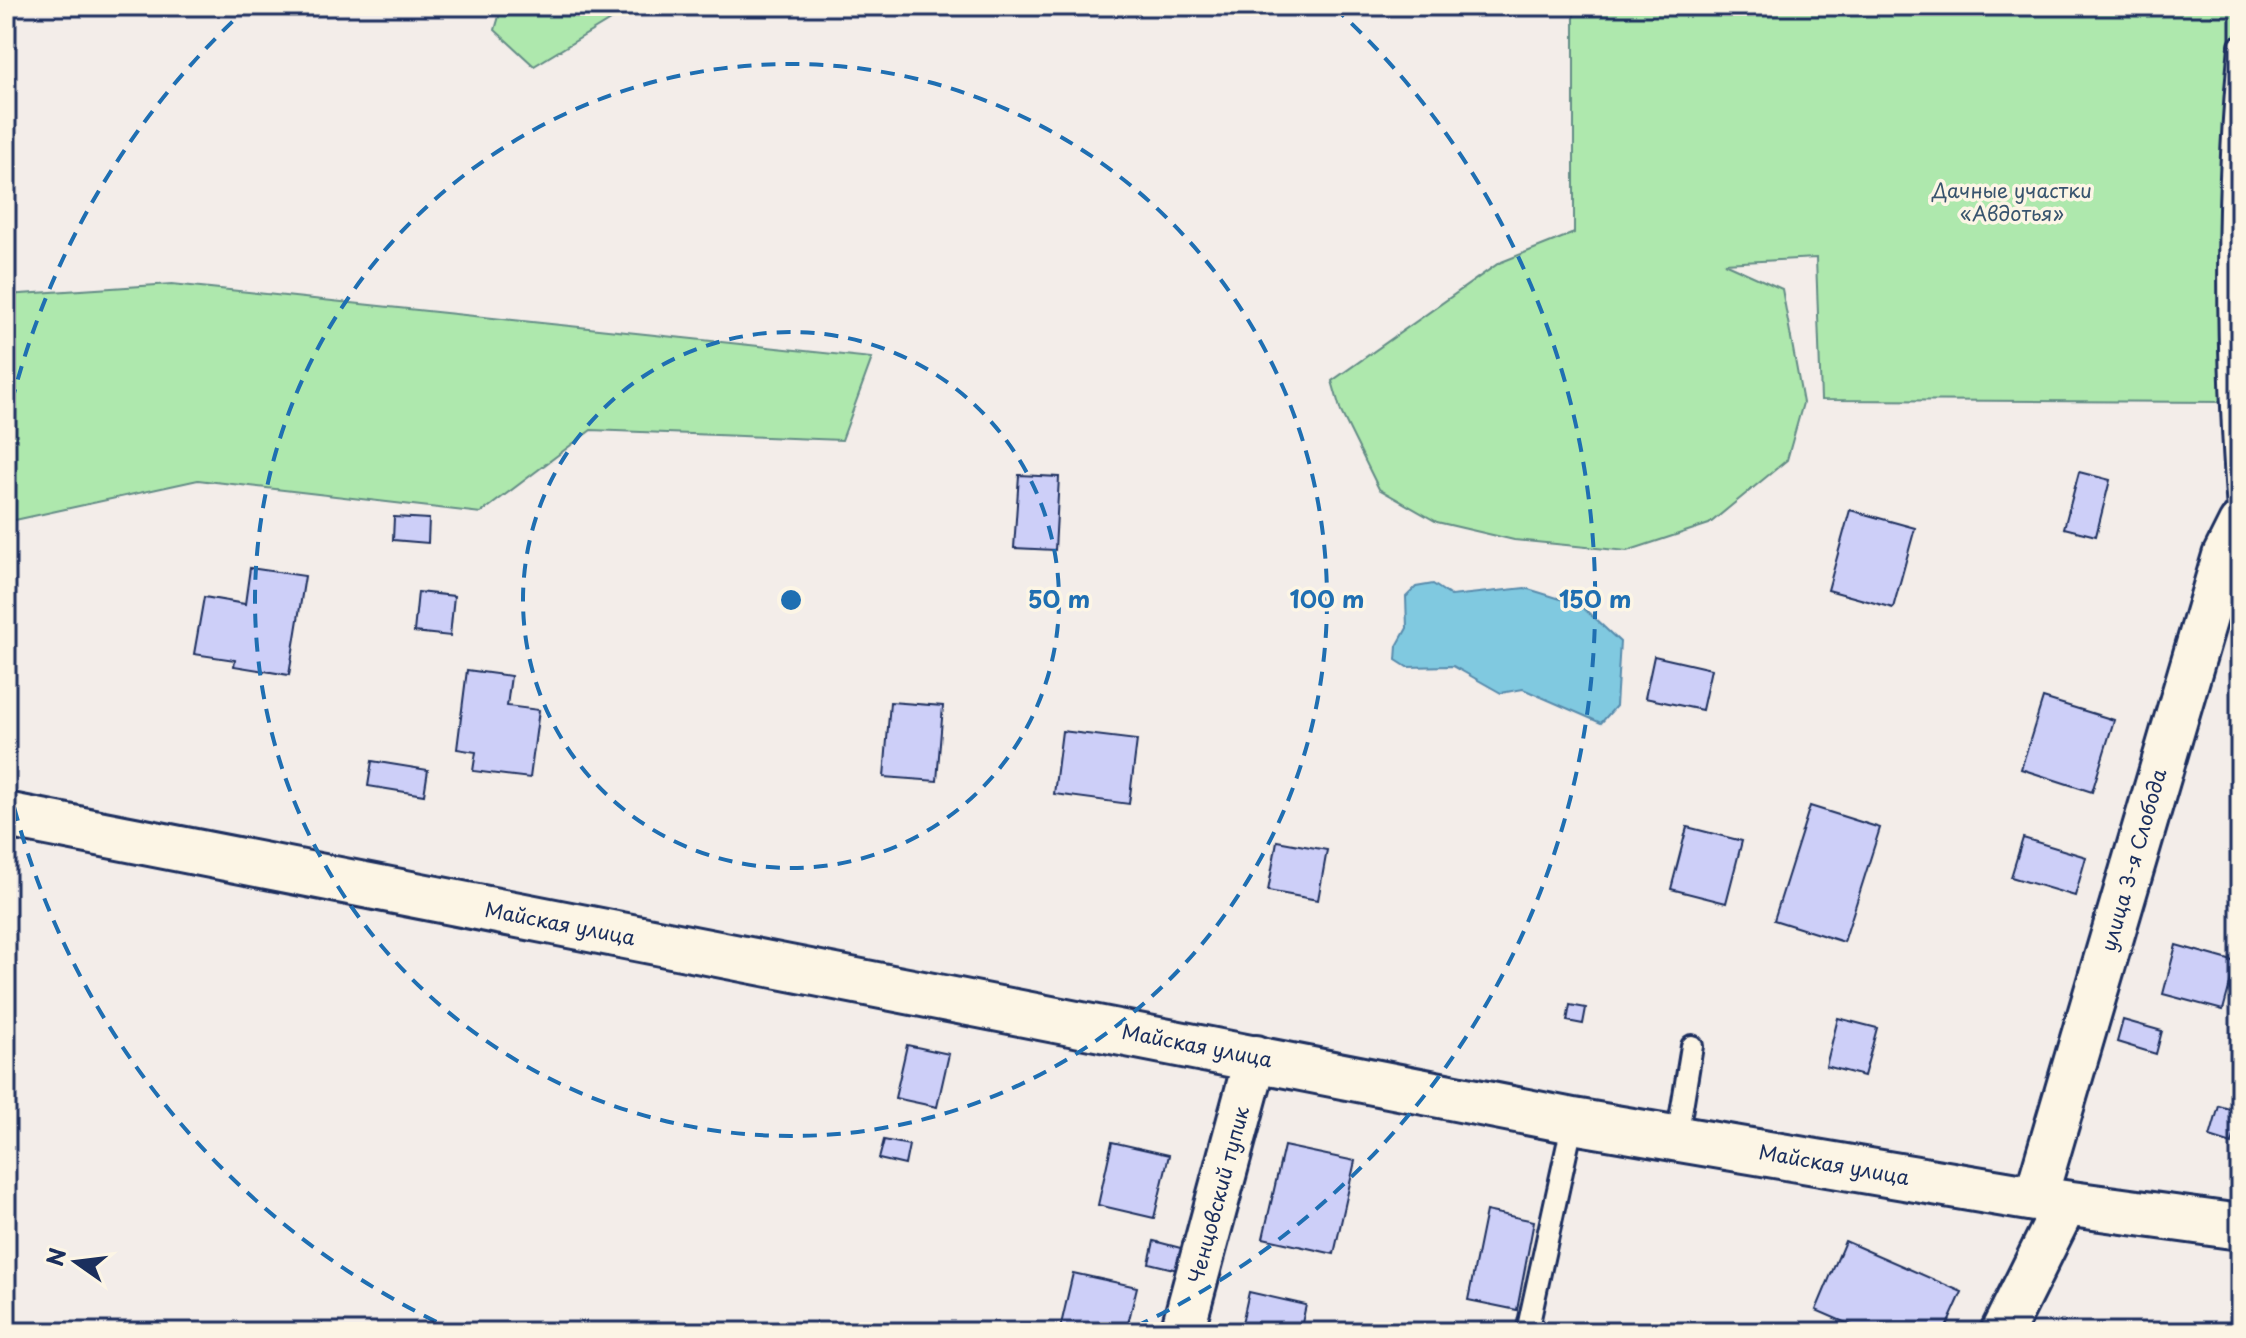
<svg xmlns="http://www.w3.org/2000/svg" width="2246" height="1338" viewBox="0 0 2246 1338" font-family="'Playpen Sans',sans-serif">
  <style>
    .green { fill: #aee8ad; stroke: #648c86; stroke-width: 2 }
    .water { fill: #80c9e0; stroke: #588bac; stroke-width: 2 }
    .building { fill: #cdcff8; stroke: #1b2f5e; stroke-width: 2 }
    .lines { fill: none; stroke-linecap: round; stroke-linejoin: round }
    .service-casing { stroke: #1b2f5e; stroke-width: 26 }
    .minor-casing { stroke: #1b2f5e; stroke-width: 48 }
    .tertiary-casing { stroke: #1b2f5e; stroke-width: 50 }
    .service { stroke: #fcf5e5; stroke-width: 20 }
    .minor { stroke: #fcf5e5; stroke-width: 42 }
    .tertiary { stroke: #fcf5e5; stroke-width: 44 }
    .ring { fill: none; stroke: #1f6fb2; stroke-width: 4; stroke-dasharray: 14 10 }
    .labels { text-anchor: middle; stroke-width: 7; stroke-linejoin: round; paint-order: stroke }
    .park-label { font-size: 20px; fill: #38546e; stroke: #fcf5e5 }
    .street-label { font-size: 20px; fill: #1b2f5e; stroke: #fcf5e5 }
    .centre { fill: #1f6fb2; stroke: #fcf5e5; stroke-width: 4 }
    .ring-label { font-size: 24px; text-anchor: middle; font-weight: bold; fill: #1f6fb2; stroke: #fcf5e5; stroke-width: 7; stroke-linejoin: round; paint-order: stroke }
  </style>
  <rect width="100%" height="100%" fill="#f3ede9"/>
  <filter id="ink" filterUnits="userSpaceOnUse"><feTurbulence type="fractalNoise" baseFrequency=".0125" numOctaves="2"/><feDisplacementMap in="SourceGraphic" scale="16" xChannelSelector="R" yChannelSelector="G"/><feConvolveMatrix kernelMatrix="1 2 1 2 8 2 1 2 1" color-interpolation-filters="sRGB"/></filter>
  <g filter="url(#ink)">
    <!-- green -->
    <path class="green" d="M502,6H633L534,66L495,30Z
      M1574,6H2240V379L2226,402L1821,400L1816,258L1724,263L1782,289L1803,403L1787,460L1709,524L1627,551L1514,540L1437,522L1379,489L1341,412L1332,381L1499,263L1574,233Z
      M172,284L872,358L842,440L591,430L481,513L198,480L6,522V295Z"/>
    <!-- water -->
    <path class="water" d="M1433,584L1451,596L1525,588L1580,605L1620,642L1616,706L1601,723L1523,689L1501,693L1453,666L1407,667L1396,660L1397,646L1407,628L1406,597L1416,587Z"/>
    <!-- building -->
    <path class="building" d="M2079,472L2110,480L2096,536L2064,528Z
      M1019,475L1059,477L1055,550L1014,548Z
      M1850,510L1915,528L1893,608L1828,590Z
      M394,517L429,519L428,543L393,540Z
      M250,568L305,576L289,675L234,666L235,660L194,654L204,597L245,604Z
      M418,592L454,596L450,636L414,632Z
      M1654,656L1711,669L1702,710L1645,698Z
      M467,670L511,676L507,706L539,710L530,778L473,771L476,752L457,749Z
      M2043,698L2114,720L2092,792L2021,769Z
      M890,702L943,706L937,781L884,777Z
      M1062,731L1137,740L1129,804L1054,794Z
      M372,761L428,770L424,795L368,786Z
      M1810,806L1880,828L1844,942L1774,920Z
      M1687,827L1742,841L1726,903L1671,889Z
      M2023,838L2086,857L2075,896L2011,877Z
      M1277,841L1327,850L1318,900L1268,891Z
      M2176,945L2236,962L2223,1010L2163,994Z
      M1570,1005L1586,1008L1583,1024L1567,1021Z
      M1838,1018L1877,1028L1864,1076L1826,1066Z
      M2123,1020L2162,1031L2156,1054L2117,1042Z
      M907,1045L949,1054L937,1107L895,1098Z
      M2219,1106L2240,1112L2232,1144L2210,1137Z
      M884,1140L909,1145L905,1165L879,1159Z
      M1112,1142L1169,1155L1154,1218L1098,1205Z
      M1284,1146L1355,1161L1334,1254L1263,1238Z
      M1486,1211L1534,1221L1517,1310L1468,1300Z
      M1154,1241L1192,1251L1186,1272L1149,1263Z
      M1845,1241L1962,1292L1944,1332H1867L1816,1310Z
      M1073,1273L1137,1287L1126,1332H1074L1060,1329Z
      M1249,1292L1306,1305L1300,1332H1240Z"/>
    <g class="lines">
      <!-- service casing -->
      <g class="service-casing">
        <path id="service" d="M2239,525C2227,366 2224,205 2240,46
          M1677,1138L1692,1046
          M1527,1332L1573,1121"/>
      </g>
      <!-- minor casing -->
      <g class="minor-casing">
        <path id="minor" d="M2035,1199L2224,556L2240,524
          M1182,1332L1256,1057
          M2002,1332L2066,1203"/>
      </g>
      <!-- tertiary casing -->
      <g class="tertiary-casing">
        <path id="tertiary" d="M6,815L1573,1121L2035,1199L2240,1227"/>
      </g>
      <!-- service -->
      <use href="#service" class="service"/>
      <!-- minor -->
      <use href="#minor" class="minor"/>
      <!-- tertiary -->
      <use href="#tertiary" class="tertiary"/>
    </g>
  </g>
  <!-- distance rings -->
  <g class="ring">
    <circle cx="791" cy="600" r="268"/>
    <circle cx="791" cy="600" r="536"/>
    <path d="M458 1332A804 804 0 0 1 6 774M6 426A804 804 0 0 1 248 7M1334 7A804 804 0 0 1 1124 1332"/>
  </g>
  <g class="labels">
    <!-- park labels -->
    <g class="park-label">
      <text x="2012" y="198">Дачные участки<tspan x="2012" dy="23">«Авдотья»</tspan></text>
    </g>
    <!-- street labels -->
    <g class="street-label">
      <text transform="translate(2134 860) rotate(-74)" y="7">улица 3-я Слобода</text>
      <text transform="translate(560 924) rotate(11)" y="7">Майская улица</text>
      <text transform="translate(1197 1046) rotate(11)" y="7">Майская улица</text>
      <text transform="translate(1834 1165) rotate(10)" y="7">Майская улица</text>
      <text transform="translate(1219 1195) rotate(-75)" y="7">Ченцовский тупик</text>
    </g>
  </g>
  <circle cx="791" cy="600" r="12" class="centre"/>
  <g class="ring-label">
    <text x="1059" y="608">50 m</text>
    <text x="1327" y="608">100 m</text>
    <text x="1595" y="608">150 m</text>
  </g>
  <!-- margin -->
  <rect width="2246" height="1338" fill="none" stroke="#fcf5e5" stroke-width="32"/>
  <rect x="16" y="16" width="2214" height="1306" fill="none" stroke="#1b2f5e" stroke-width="3" filter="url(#ink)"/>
  <!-- north arrow -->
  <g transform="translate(76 1262) rotate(284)" stroke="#fcf5e5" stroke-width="6" paint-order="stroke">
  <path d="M0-6L14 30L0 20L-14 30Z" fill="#1b2f5e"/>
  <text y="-12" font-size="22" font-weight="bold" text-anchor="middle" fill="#1b2f5e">N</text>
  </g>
</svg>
